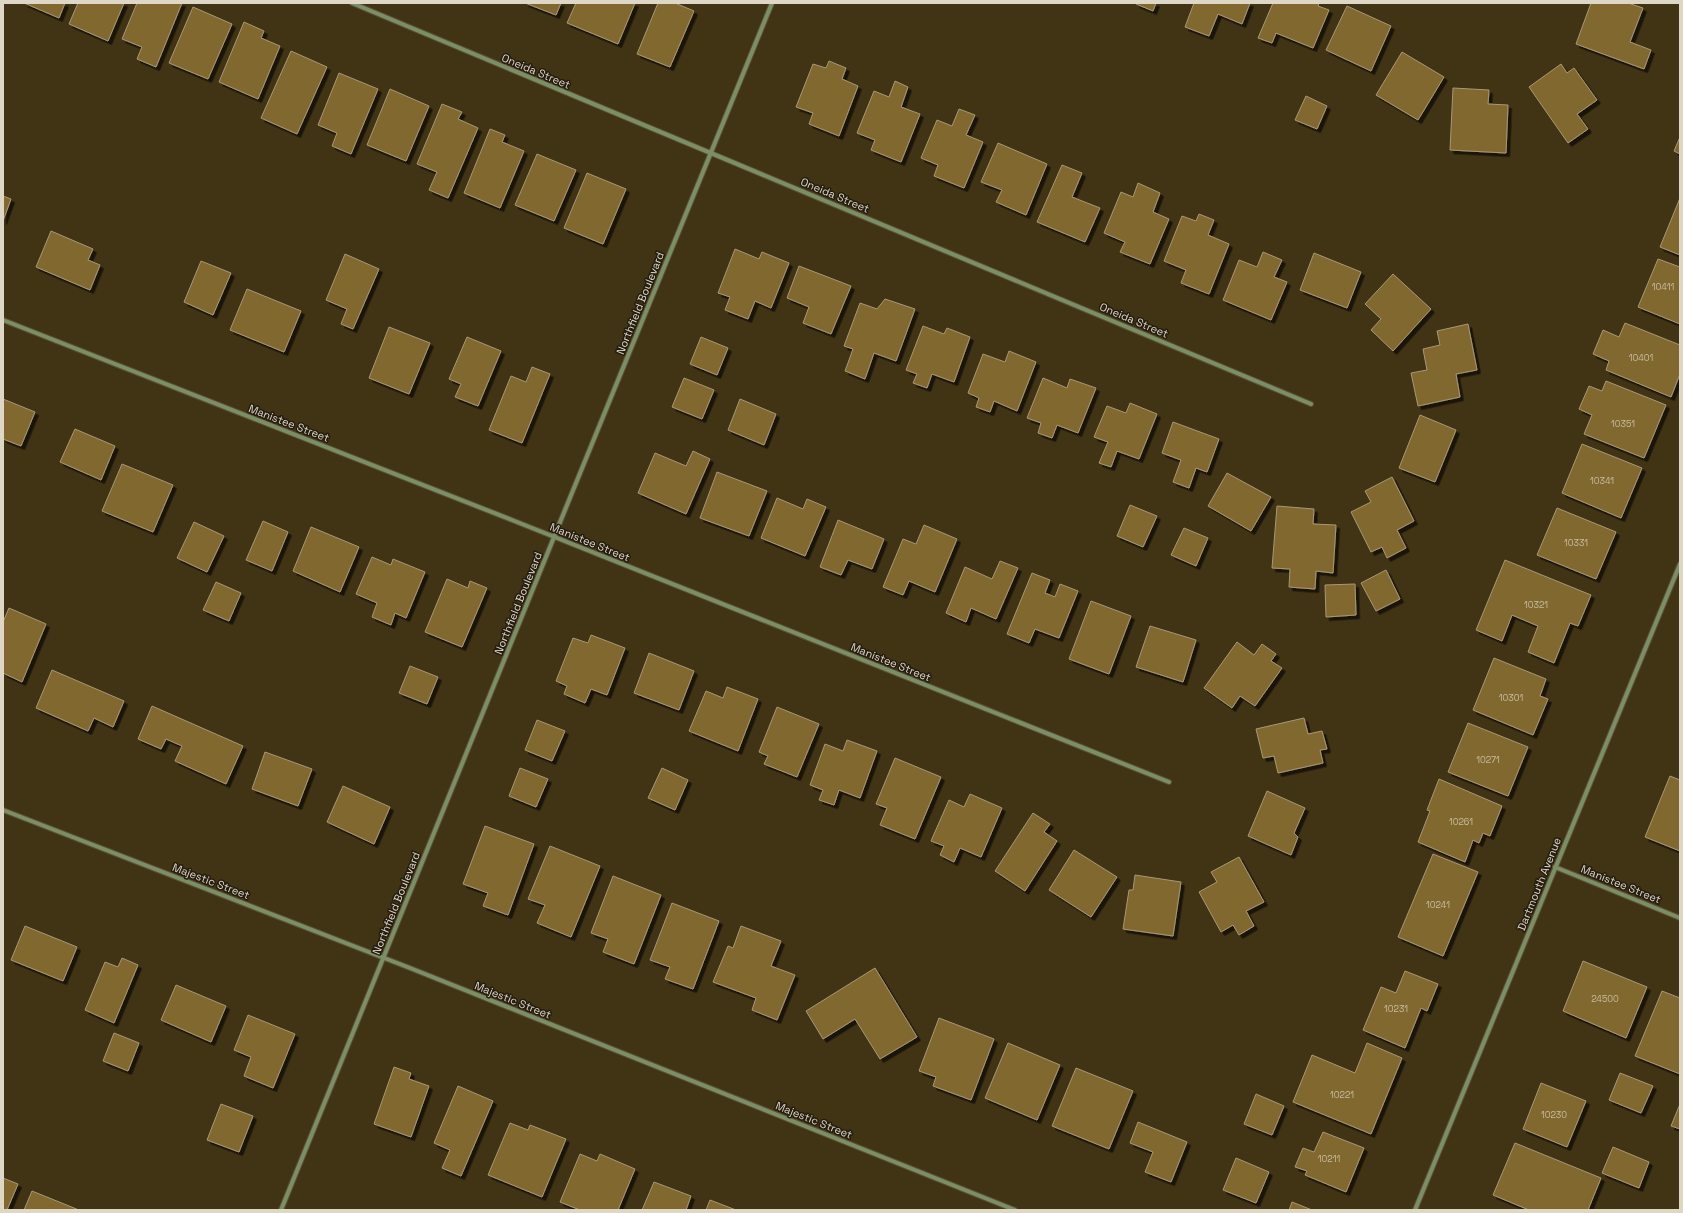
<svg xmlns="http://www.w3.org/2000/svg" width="1683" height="1213" viewBox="0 0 1683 1213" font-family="'Space Grotesk',sans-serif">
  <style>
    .building { fill: #81682f; stroke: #a89877; filter: url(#shadow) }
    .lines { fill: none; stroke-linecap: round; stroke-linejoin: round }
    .minor-casing { stroke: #5d5135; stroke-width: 6 }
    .minor { stroke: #7b8f66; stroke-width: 4 }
    .labels { text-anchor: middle; stroke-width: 3; stroke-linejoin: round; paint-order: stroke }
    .number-label { font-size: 9px; fill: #c8bba0 }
    .street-label { font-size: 11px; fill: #dfd7c6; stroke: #231c0f }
  </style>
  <defs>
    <filter id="shadow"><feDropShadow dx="3.5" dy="3.5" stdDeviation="0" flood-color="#0009"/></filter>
  </defs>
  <rect width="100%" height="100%" fill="#413415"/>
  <!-- building -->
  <path class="building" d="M24,3H65L59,18Z
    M78,3H124L108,41L69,24Z
    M137,3H182L156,67L137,59L142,47L122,39Z
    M525,3H561L556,15Z
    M576,3H635L618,44L567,23Z
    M658,3H675L694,11L670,67L637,54Z
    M1137,3H1156L1153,11L1136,4Z
    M1194,3H1250L1242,24L1218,14L1209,36L1185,27Z
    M1273,3H1319L1318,6L1329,10L1313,48L1276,33L1272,43L1258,38Z
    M1591,3H1628L1643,8L1630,42L1651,50L1644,69L1576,44Z
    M1347,6L1391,26L1371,71L1326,50Z
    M193,7L232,24L208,79L169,63Z
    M244,22L264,31L261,38L280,46L258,99L219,82Z
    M291,51L327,67L297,134L261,118Z
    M1402,52L1444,77L1418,120L1376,95Z
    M829,61L846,68L842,79L858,86L839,136L809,124L813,113L796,107L813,64L826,68Z
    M1561,64L1567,73L1574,68L1597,100L1577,114L1588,129L1568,143L1529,87Z
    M339,73L378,89L351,154L332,146L337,133L318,125Z
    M895,81L908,87L901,107L920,114L901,162L871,150L875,140L857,133L874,91L889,97Z
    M1453,88L1489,90L1488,104L1508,105L1506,153L1450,150Z
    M390,89L429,106L406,161L367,145Z
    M1306,96L1327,106L1317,129L1295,120Z
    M442,104L462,112L458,119L478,128L448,198L429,190L437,172L417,164Z
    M959,109L975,115L966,135L983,142L964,188L934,176L938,165L921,158L937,120L952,126Z
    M490,129L505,135L502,142L524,151L500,208L464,193Z
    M1680,137V154L1674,151Z
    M998,143L1047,164L1026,215L996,202L1002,190L981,182Z
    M537,154L576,170L554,221L515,205Z
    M1062,165L1082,173L1072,197L1100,208L1085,242L1037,222Z
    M587,173L626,189L603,244L564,228Z
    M1138,183L1160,193L1153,212L1169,219L1150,264L1120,252L1125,242L1104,233L1121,192L1133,197Z
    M3,196L11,199L3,221Z
    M1680,198V255L1660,247Z
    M1199,214L1214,220L1208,235L1229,244L1209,294L1181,283L1186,270L1164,261L1182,216L1196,221Z
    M51,231L93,249L88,260L100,265L90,290L36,267Z
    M735,249L759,259L762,252L789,263L771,308L755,301L748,319L725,310L730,297L718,293Z
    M1263,252L1282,260L1274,277L1287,282L1271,320L1223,300L1239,260L1257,267Z
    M1314,253L1361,272L1347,308L1300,290Z
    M345,254L379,269L353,329L341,324L347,309L326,300Z
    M1658,259L1680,267V324L1638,307Z
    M201,261L231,273L213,315L184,302Z
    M799,266L851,286L831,334L803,323L809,307L787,298Z
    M1393,274L1431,309L1393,351L1371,330L1381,319L1365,304Z
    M247,289L301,311L284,352L230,330Z
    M885,299L915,309L896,361L874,353L865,379L845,371L853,349L844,346L860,303L877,309Z
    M1625,323L1680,345V374L1671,397L1606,370L1609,361L1593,354L1603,330L1619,337Z
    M1468,324L1477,370L1456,374L1460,397L1418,406L1411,373L1427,370L1423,349L1440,345L1437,331Z
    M923,326L944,334L947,328L970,337L954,382L932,374L927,388L913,383L917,374L906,370Z
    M389,327L430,343L409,394L369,378Z
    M467,337L501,351L478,406L455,397L461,384L449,379Z
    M701,337L728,348L717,375L690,364Z
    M1009,351L1036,362L1017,411L994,401L990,412L976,407L979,398L968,393L983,354L1005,362Z
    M532,367L550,374L522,443L489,430L511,376L526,382Z
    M684,378L714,390L702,419L672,407Z
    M1043,378L1067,388L1070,379L1096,388L1078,433L1057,425L1052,438L1038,433L1041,423L1027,418Z
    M1606,381L1666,405L1644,458L1584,434L1592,415L1579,409L1589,386L1602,391Z
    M3,399L35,412L21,446L3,439Z
    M740,399L776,414L764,445L728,430Z
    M1130,403L1157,414L1139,459L1117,451L1111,467L1099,463L1108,442L1094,437L1107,406L1126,413Z
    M1420,415L1456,430L1435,482L1399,468Z
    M1173,422L1219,439L1207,472L1196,468L1189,488L1173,482L1181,460L1162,453Z
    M75,429L115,446L101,480L60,462Z
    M1582,444L1642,468L1621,518L1562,493Z
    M693,451L710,459L686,514L638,493L655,453L686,466Z
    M122,464L173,485L153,532L102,511Z
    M717,472L767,491L749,536L700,518Z
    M1227,473L1271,497L1251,531L1208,506Z
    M1392,477L1414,521L1397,530L1406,548L1387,558L1382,547L1371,552L1351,512L1371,502L1365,491Z
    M777,498L803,509L807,499L826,507L805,556L761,538Z
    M1130,505L1157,516L1143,547L1117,536Z
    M1277,506L1314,509L1313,524L1336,525L1333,573L1316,571L1315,589L1289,587L1290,569L1272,568Z
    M1557,508L1616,532L1596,579L1537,555Z
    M838,520L884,539L872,569L848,560L841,575L820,567Z
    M263,521L288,532L272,571L246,560Z
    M194,522L224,536L207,572L177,558Z
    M924,525L957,539L935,592L909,581L903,595L883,587L903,539L916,544Z
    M311,527L359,547L340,592L293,571Z
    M1184,528L1208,538L1196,566L1171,555Z
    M372,557L391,565L393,559L425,572L406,618L395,613L391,625L372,617L377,603L356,594Z
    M1505,560L1591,595L1578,626L1570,623L1554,663L1528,652L1538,626L1512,615L1502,641L1476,630Z
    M1000,561L1018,568L996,619L971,608L966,622L946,613L965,567L992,579Z
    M1386,570L1400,599L1376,611L1361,583Z
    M1032,573L1050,580L1045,593L1055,597L1060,584L1078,591L1059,638L1035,629L1029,643L1007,634Z
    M447,579L468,588L470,581L487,588L462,647L425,632Z
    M216,582L241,593L229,621L203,610Z
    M1355,584L1356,615L1326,617L1325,585Z
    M1091,601L1131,616L1109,674L1069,659Z
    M9,608L46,624L22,682L3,673V622Z
    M1150,626L1196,640L1183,682L1136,667Z
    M591,635L625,648L607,695L591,689L585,703L564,694L567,686L556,681L573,638L588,643Z
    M1237,642L1254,655L1262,644L1276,654L1271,661L1282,668L1255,706L1240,696L1232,708L1204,688Z
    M649,653L694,671L679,710L634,693Z
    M1494,658L1546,679L1540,696L1548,699L1533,735L1473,710Z
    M410,666L438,677L427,704L399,693Z
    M52,670L124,701L113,727L94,718L88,731L36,708Z
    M727,687L758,699L738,751L689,731L706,691L723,698Z
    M152,706L243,746L226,784L175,761L182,746L166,739L161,749L138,739Z
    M777,707L819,724L797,777L764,764L768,756L759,752Z
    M1304,718L1308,734L1322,731L1327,749L1320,750L1323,763L1278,773L1274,756L1263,758L1256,729Z
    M537,720L565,731L552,761L525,750Z
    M1468,723L1528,747L1508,796L1448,772Z
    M847,740L877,751L860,798L839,790L834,805L819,800L823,790L810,785L825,744L843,751Z
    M265,752L312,769L298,806L252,789Z
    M895,758L941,777L915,839L880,825L887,808L876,804Z
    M520,768L548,779L536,807L509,796Z
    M662,768L688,780L675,810L648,798Z
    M1670,776L1680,780V851L1645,837Z
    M1439,779L1502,806L1490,836L1483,833L1479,843L1473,840L1465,862L1418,842L1430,811L1427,810Z
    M343,786L390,807L374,844L327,822Z
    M1267,791L1305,808L1294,833L1298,837L1291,855L1248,836Z
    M970,794L1002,808L981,857L960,848L954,862L940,855L944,846L931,841L949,800L964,807Z
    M1033,813L1050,824L1044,832L1057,841L1025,891L995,871Z
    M485,826L534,844L508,915L483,906L488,893L463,884Z
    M550,846L600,866L571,937L537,923L545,905L528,899Z
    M1074,850L1117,877L1091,917L1049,890Z
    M1433,854L1478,872L1443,956L1398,937Z
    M1239,857L1264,902L1246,911L1254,926L1239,935L1233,925L1221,932L1199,892L1217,882L1211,872Z
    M1135,875L1181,882L1173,936L1123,929L1129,890H1133Z
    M613,876L661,895L634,964L603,952L608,939L591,933Z
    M672,903L719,921L693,989L665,979L670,967L650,960Z
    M25,926L77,947L63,981L11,960Z
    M741,926L781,941L771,966L795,975L777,1020L752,1010L756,998L713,982L728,946L733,948Z
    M122,958L138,965L114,1023L85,1010L105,962L118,967Z
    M1583,961L1647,987L1626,1038L1563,1011Z
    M875,968L917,1037L880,1059L855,1019L823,1039L806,1011Z
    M1405,971L1438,984L1427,1011L1421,1008L1405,1048L1363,1030L1381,987L1396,993Z
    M176,985L226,1006L211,1042L161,1020Z
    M1662,991L1680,998V1074L1635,1056Z
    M248,1015L295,1034L273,1088L244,1076L251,1057L234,1050Z
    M939,1018L994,1039L971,1100L933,1086L936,1077L919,1071Z
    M114,1033L139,1043L128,1071L103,1061Z
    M1008,1043L1060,1065L1037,1120L985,1098Z
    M1367,1043L1402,1058L1371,1134L1293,1102L1312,1055L1355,1073Z
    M394,1067L411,1073L409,1079L429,1086L411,1137L374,1124Z
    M1076,1068L1133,1091L1109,1149L1052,1126Z
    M1620,1073L1653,1086L1641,1113L1609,1100Z
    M1541,1083L1586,1101L1567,1147L1523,1129Z
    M458,1086L493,1101L461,1176L442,1168L450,1150L434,1143Z
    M1256,1094L1284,1106L1272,1135L1244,1124Z
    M221,1104L253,1116L239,1152L207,1140Z
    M1680,1104V1129L1671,1126Z
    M1138,1122L1187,1142L1171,1182L1145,1172L1153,1152L1130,1143Z
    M510,1123L528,1130L530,1125L566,1139L542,1197L488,1175Z
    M1323,1132L1364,1148L1346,1192L1305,1175L1307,1171L1295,1167L1303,1148L1314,1152Z
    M1515,1143L1601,1178L1588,1210H1529L1493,1195Z
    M1613,1147L1649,1162L1639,1188L1602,1173Z
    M580,1154L597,1161L600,1154L635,1169L618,1210H580L560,1202Z
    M1236,1158L1269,1172L1256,1203L1223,1190Z
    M3,1178L18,1184L7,1210H3Z
    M654,1182L691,1196L686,1210H642Z
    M32,1191L79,1210H24Z
    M710,1200L736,1210H706Z
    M1292,1202L1312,1210H1289Z"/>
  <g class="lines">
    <!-- minor casing -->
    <g class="minor-casing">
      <path id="minor" d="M352,3L1311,404
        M3,320L512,520L1169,782
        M3,810L410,968L1015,1210
        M1555,867L1680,918
        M281,1210L565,510L772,3
        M1415,1210L1680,564"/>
    </g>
    <!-- minor -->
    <use href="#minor" class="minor"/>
  </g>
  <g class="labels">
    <!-- number labels -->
    <g class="number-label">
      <text x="1663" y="290">10411</text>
      <text x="1641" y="361">10401</text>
      <text x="1623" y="427">10351</text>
      <text x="1602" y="484">10341</text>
      <text x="1576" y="546">10331</text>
      <text x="1536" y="608">10321</text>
      <text x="1511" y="701">10301</text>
      <text x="1488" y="763">10271</text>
      <text x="1461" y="825">10261</text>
      <text x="1438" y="908">10241</text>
      <text x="1605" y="1002">24500</text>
      <text x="1396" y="1012">10231</text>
      <text x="1342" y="1098">10221</text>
      <text x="1554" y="1118">10230</text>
      <text x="1329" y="1162">10211</text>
    </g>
    <!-- street labels -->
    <g class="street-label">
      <text transform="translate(536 71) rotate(23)" y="4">Oneida Street</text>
      <text transform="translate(835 195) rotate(23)" y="4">Oneida Street</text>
      <text transform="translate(640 303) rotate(-68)" y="4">Northfield Boulevard</text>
      <text transform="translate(1134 320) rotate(23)" y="4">Oneida Street</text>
      <text transform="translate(289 423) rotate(21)" y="4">Manistee Street</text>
      <text transform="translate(590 542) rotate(22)" y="4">Manistee Street</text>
      <text transform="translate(518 603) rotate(-68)" y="4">Northfield Boulevard</text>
      <text transform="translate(891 662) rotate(22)" y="4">Manistee Street</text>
      <text transform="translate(211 881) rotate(21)" y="4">Majestic Street</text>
      <text transform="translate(1539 884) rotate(-68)" y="4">Dartmouth Avenue</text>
      <text transform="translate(1621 884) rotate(22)" y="4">Manistee Street</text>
      <text transform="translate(396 903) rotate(-68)" y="4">Northfield Boulevard</text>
      <text transform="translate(513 1000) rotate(22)" y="4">Majestic Street</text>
      <text transform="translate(814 1120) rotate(22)" y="4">Majestic Street</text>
    </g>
  </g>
  <!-- border -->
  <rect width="1683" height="1213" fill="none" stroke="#dfd7c6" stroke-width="8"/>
</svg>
